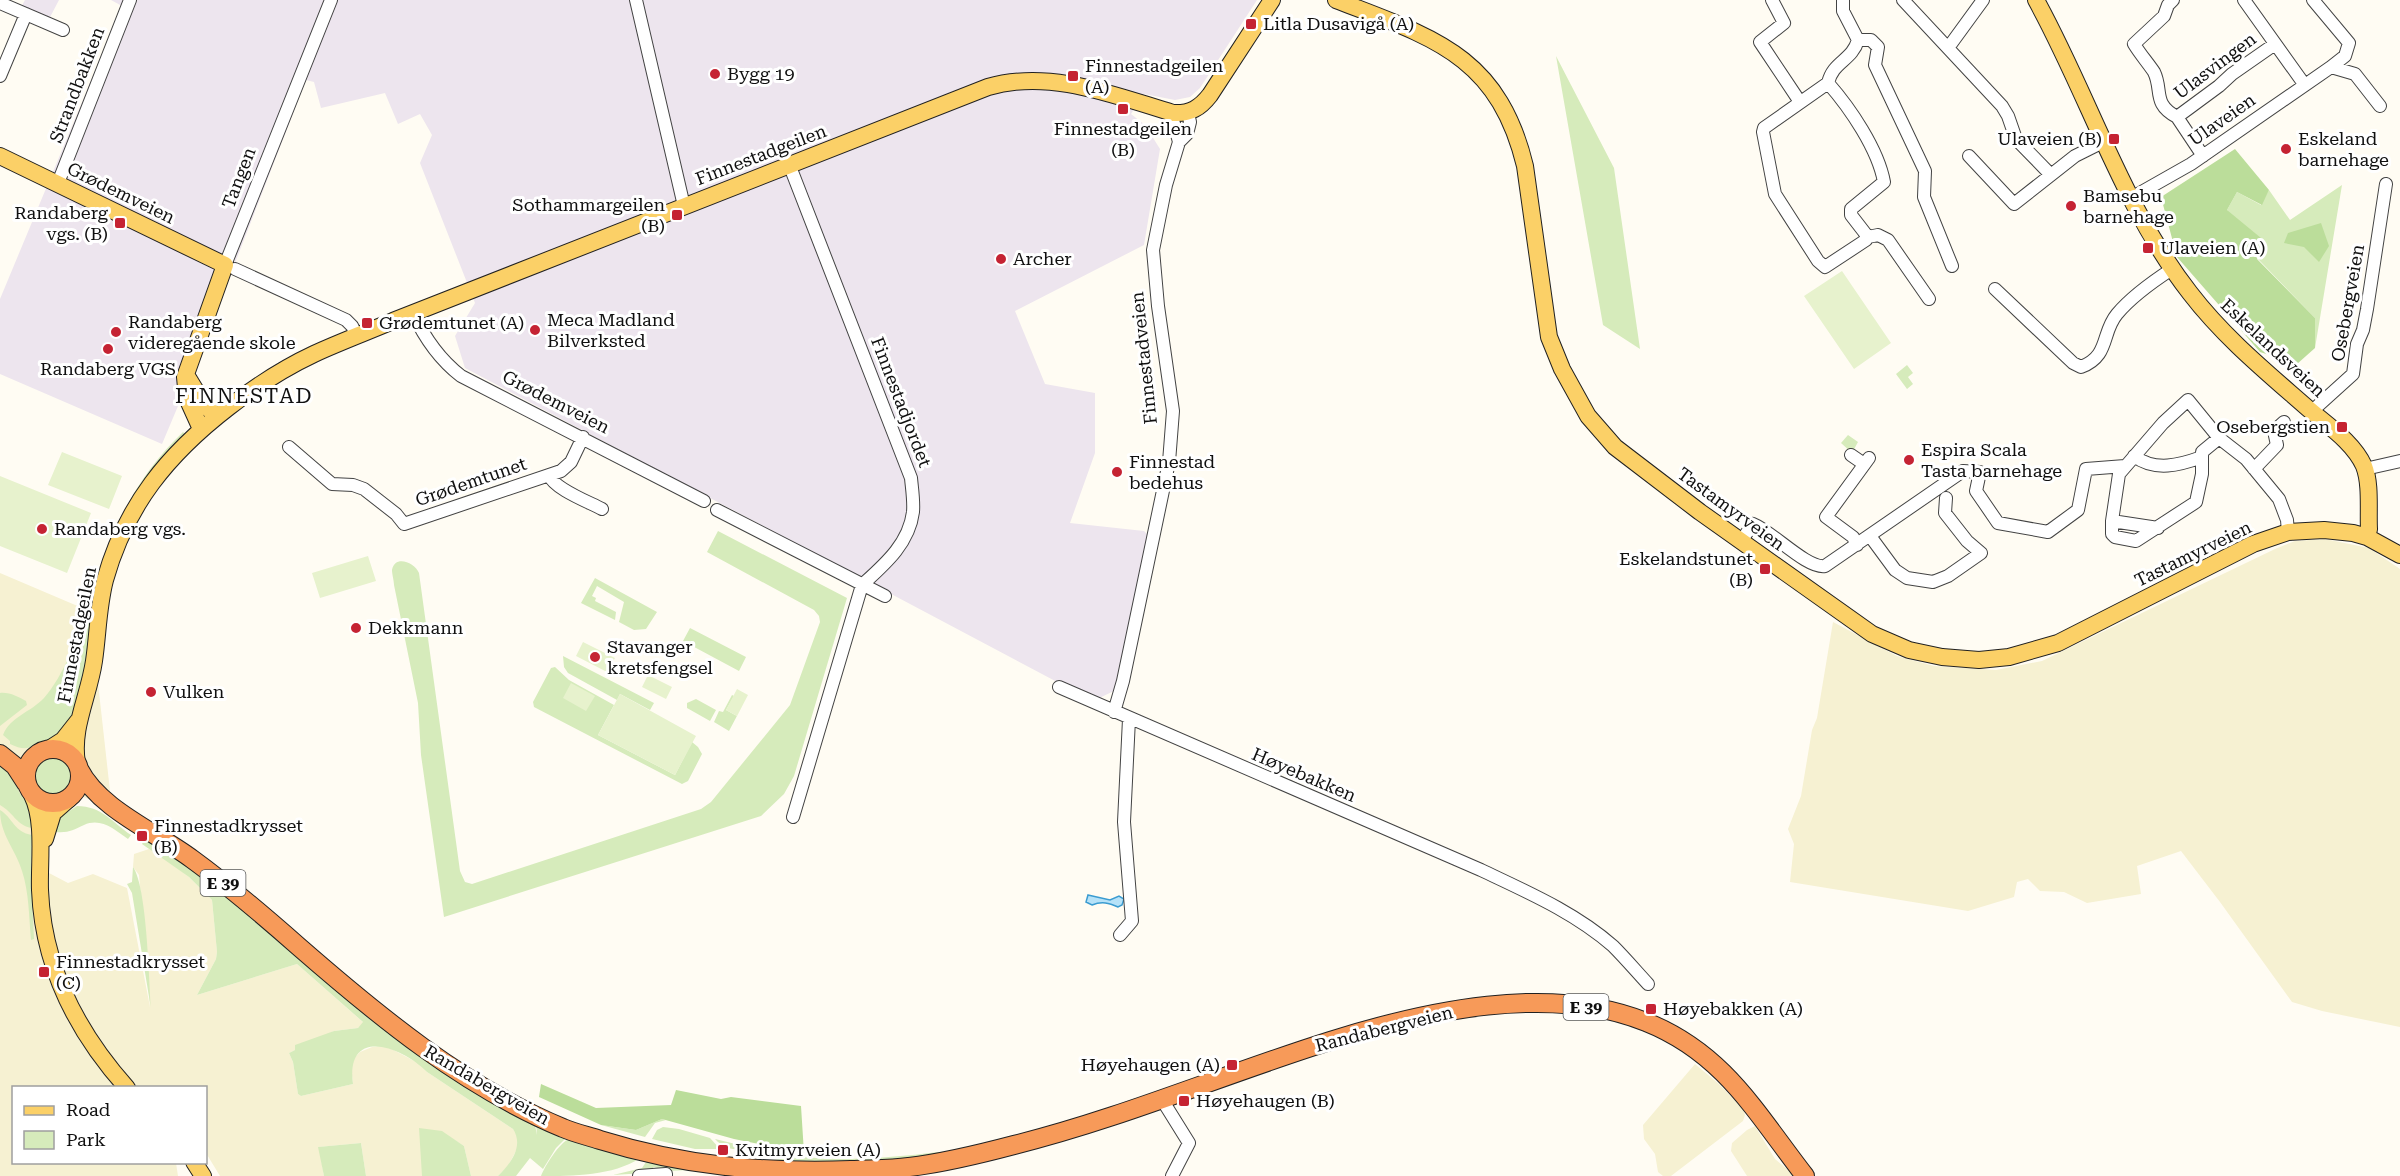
<svg xmlns="http://www.w3.org/2000/svg" width="2400" height="1176" viewBox="0 0 2400 1176" font-family="'Roboto Serif',serif">
  <style>
    .industrial { fill: #ede5ee }
    .farmland { fill: #f6f1d2 }
    .green { fill: #d6ebbb }
    .forest { fill: #bbdd9a }
    .pitch { fill: #e7f2cd }
    .water { fill: #b6e2f8; stroke: #3b9cd1; stroke-width: 1.5 }
    .lines { fill: none; stroke-linecap: round; stroke-linejoin: round }
    .minor-casing { stroke: #434343; stroke-width: 14 }
    .major-casing { stroke: #212121; stroke-width: 18 }
    .highway-casing { stroke: #212121; stroke-width: 20 }
    .minor { stroke: #fff; stroke-width: 12 }
    .major { stroke: #fbd067; stroke-width: 16 }
    .highway { stroke: #f79a59; stroke-width: 18 }
    .poi-dot { fill: #c52333; stroke: #fff; stroke-width: 2 }
    .labels { text-anchor: middle; stroke-width: 6; stroke-linejoin: round; paint-order: stroke }
    .shield { fill: #fff; stroke: #585858; stroke-width: 1.5 }
    .shield-label { font-size: 16px; font-weight: bold; fill: #101010 }
    .poi-label { font-size: 18px; fill: #101010; stroke: #fff; text-anchor: start }
    .street-label { font-size: 18px; fill: #101010; stroke: #fff }
    .quarter-label { font-size: 21px; letter-spacing: 1.5px; fill: #101010; stroke: #fff }
  </style>
  <rect width="100%" height="100%" fill="#fffcf3"/>
  <!-- industrial -->
  <path class="industrial" d="M25,0H59L48,21L20,9Z
    M111,0H1257L1200,88L1190,97L1175,100L1144,94L1131,114L1145,125L1160,149L1144,245L1015,311L1045,384L1095,393V453L1070,523L1144,531L1148,535L1116,690L1093,701L465,368L455,336L475,303L420,163L432,135L420,114L398,124L385,93L321,108L314,82L306,80L197,361L162,444L0,374V299L122,6Z"/>
  <!-- farmland -->
  <path class="farmland" d="M2325,539L2369,548L2400,569V1027L2322,1011L2292,1002L2220,902L2181,851L2137,866L2141,894L2087,903L2064,892L2040,891L2028,879L2017,882L2014,897L1968,911L1790,882L1794,844L1788,829L1801,796L1812,730L1817,718L1833,622L1897,656L1934,666L1996,670L2042,661L2275,549L2295,541Z
    M0,573L94,613V647L112,809L74,793L30,863L68,883L93,874L127,888L150,1007L139,875L133,867L134,854L149,849L170,862L189,877L212,900L217,952L216,959L197,995L297,964L364,1023L358,1028L334,1031L289,1053L293,1062L298,1094L301,1096L353,1084L351,1067L355,1057L360,1052L372,1047L386,1046L420,1064L427,1072L513,1129L518,1136L517,1149L508,1166L498,1176H471L464,1146L442,1132L422,1176H366L361,1143L319,1147L324,1176H220L206,1153V1088L184,1087L14,1088V1162L176,1163L178,1176H0Z
    M1695,1064L1719,1084L1743,1109L1745,1115L1743,1121L1671,1176H1663L1658,1172L1655,1154L1644,1139L1643,1125Z
    M1755,1126L1775,1159L1795,1176H1747L1731,1151L1732,1143L1747,1130Z"/>
  <!-- green -->
  <path class="green" d="M1556,56L1614,168L1640,349L1603,325Z
    M2342,185L2315,348V318L2257,258L2227,210L2237,192L2261,205L2269,190L2290,220Z
    M1907,365L1913,373L1908,377L1913,384L1907,389L1896,374Z
    M183,432L185,434L92,607C91,594 98,578 102,566C118,515 143,470 183,432Z
    M1848,435L1858,442L1852,453L1841,443Z
    M718,531L847,598L794,776L784,794L761,816L444,917L421,755L418,703L394,585C394,581 392,574 392,570C395,554 415,563 419,573L460,871L465,882L472,884L701,809L711,802L790,705L820,622L819,616L814,610L707,552Z
    M595,578L657,612L646,629L634,630L619,622L624,602L597,586L592,596L596,598L595,601L616,612L615,620L581,603Z
    M89,617L92,621C86,662 87,727 41,744C29,749 22,750 10,744V741L3,735C10,717 31,712 44,698C65,674 73,643 89,617Z
    M690,628L746,657L739,671L683,641Z
    M563,656L654,703L650,710L620,694L617,700L568,673L564,667Z
    M555,667L569,680L614,705L598,735L675,775L692,742L698,747L702,754L688,781L682,784L534,707L533,702L551,668Z
    M0,693C10,692 18,697 26,701L27,705L0,726Z
    M732,695L734,696L726,710L737,716L748,695L729,731L714,722L719,711L723,712Z
    M696,699L716,710L710,721L687,708V703Z
    M34 777a19 19 0 1 1 38 0a19 19 0 1 1-38 0Z
    M0,762L14,774L19,792L30,808L32,828C17,826 13,812 0,805Z
    M77,806C102,806 113,823 131,835L128,839C115,830 101,817 84,825C73,830 69,833 56,832L60,817Z
    M0,810C13,818 14,832 32,835L31,876L34,939L31,940C29,917 29,892 22,871C15,848 0,835 0,810Z
    M145,839L159,844L535,1125L537,1135L536,1122L568,1136L556,1148L543,1169L530,1158L516,1176H498C511,1163 524,1146 513,1129L427,1072C402,1046 345,1026 353,1084L301,1096L298,1094L293,1062L289,1053L295,1050V1045L334,1031L358,1028L363,1022L297,964L197,995L216,959L217,952L212,900L189,877L142,844Z
    M133,867C147,887 149,980 151,1009L132,893L127,884L132,882Z
    M662,1119L666,1120L655,1123L645,1137L601,1125L636,1130Z
    M663,1127L679,1129L710,1138L720,1149H695L652,1139L657,1130Z
    M419,1128L442,1131L464,1146L471,1176H422Z
    M570,1138L640,1158C613,1176 573,1176 541,1176C545,1166 559,1143 570,1138Z
    M715,1139L752,1148C738,1151 725,1150 715,1139Z
    M361,1143L366,1176H324L318,1147Z
    M761,1150C820,1164 880,1159 939,1152L941,1154C909,1160 877,1161 845,1161C812,1162 780,1163 748,1154Z
    M648,1159L689,1170L668,1171L654,1167L645,1173L613,1175L642,1168Z"/>
  <!-- forest -->
  <path class="forest" d="M2235,149L2269,190L2262,205L2237,192L2227,210L2261,238L2257,259L2315,318V348L2297,364L2260,352L2177,257L2161,197Z
    M2321,223L2329,246L2319,262L2304,247L2284,243L2288,233Z
    M541,1084L596,1108L671,1105L676,1090L721,1099L731,1097L801,1106L804,1153L734,1139L662,1119L636,1130L601,1125L539,1097Z"/>
  <!-- pitch -->
  <path class="pitch" d="M1842,271L1891,343L1854,369L1804,296Z
    M62,452L122,476L109,509L48,485Z
    M0,476L91,513L67,573L0,546Z
    M368,556L376,581L320,598L312,573Z
    M583,642L615,658L607,672L576,656Z
    M648,675L672,687L666,699L642,687Z
    M571,683L595,696L586,711L563,698Z
    M737,689L748,695L737,716L726,710Z
    M620,694L696,736L675,775L598,735Z"/>
  <!-- water -->
  <path class="water" d="M1088,895L1110,900L1119,896L1124,899L1122,905L1118,907C1109,903 1102,901 1092,905L1086,902Z"/>
  <g class="lines">
    <!-- minor casing -->
    <g class="minor-casing">
      <path id="minor" d="M636,0L684,206
        M1772,0L1784,23L1760,42L1800,102
        M1903,0L2002,106L2008,116L2016,139L2051,175
        M2173,0L2168,5L2164,16L2134,44C2140,54 2148,63 2154,72C2163,90 2152,104 2177,117L2203,156
        M2244,0L2304,84
        M2313,0L2349,43L2345,56L2331,67L2355,74L2380,106
        M0,3L63,30
        M1858,40H1871L1878,47L1875,65L1925,171L1924,197L1952,266
        M1948,48L1983,0
        M0,76L26,14
        M1828,83C1850,108 1878,149 1884,182L1851,209V215L1868,237L1866,240L1825,267L1818,261L1775,194L1763,132L1764,128Z
        M1828,83C1833,61 1852,61 1858,40L1843,11V0
        M1173,113V120L1179,142
        M2177,117L2219,86L2232,74L2275,44
        M1969,156L2014,204L2075,156L2105,141
        M789,164L911,478C912,489 914,501 913,512C909,544 884,565 862,585L793,817
        M58,183L130,0
        M2131,198L2191,164L2331,67
        M1868,237L1878,235L1888,240L1929,299
        M225,265L331,0
        M235,269L346,320L352,326L357,336
        M1995,289L2073,363L2081,367C2110,356 2101,333 2117,314C2132,296 2152,282 2172,269
        M413,313C425,339 439,359 461,376L704,501
        M2311,412L2353,374L2357,344L2363,330L2367,309L2386,184
        M2219,438L2202,452V474L2196,502L2136,541L2115,537L2112,534V521L2119,474L2163,423L2188,400L2219,438L2246,459L2279,499L2287,520L2288,532
        M289,447L332,484L353,485L364,489L396,514L404,524L561,471L571,462L583,437
        M1851,455L1864,464
        M2134,456C2155,472 2180,465 2202,457
        M2254,469L2277,445L2274,431L2284,422
        M2365,469L2400,461
        M549,475C554,489 589,502 602,509
        M717,510L885,596
        M2112,521L2158,528
        M1870,536L1895,570L1907,578L1933,582L1948,576L1981,553L1967,541L1945,513L1946,498
        M1741,541L1753,524C1773,532 1807,569 1825,566L1963,471L1980,472L1976,491L1998,523L2048,532L2078,510L2086,469L2125,466
        M1857,545L1853,537L1826,517L1869,458
        M1059,687L1481,870C1527,892 1574,912 1613,946C1625,958 1636,971 1648,984
        M1114,712L1123,681L1169,462L1173,411L1158,306L1153,250L1166,185L1179,142L1187,134L1190,122L1188,113
        M1120,935L1132,921L1124,822L1129,719
        M1161,1098L1189,1143L1172,1176
        M639,1176L666,1174V1176"/>
    </g>
    <!-- major casing -->
    <g class="major-casing">
      <path id="major" d="M1336,0C1431,37 1498,54 1525,166L1549,337L1562,369L1588,416L1615,447L1700,512L1872,634L1909,650L1942,657L1979,660L2009,657L2058,643L2253,544L2288,532L2324,530L2353,533L2367,537L2400,555
        M2036,0C2089,96 2122,206 2190,293C2223,336 2264,370 2304,405C2324,423 2353,441 2364,466C2371,484 2368,510 2369,529L2367,537
        M0,156L225,265L185,377L187,398L201,429
        M188,378L202,401L216,417
        M49,749L63,740L78,721
        M77,763C71,728 89,696 94,661C98,634 98,607 105,580C126,505 168,454 229,407C255,387 284,368 314,354C340,342 367,332 393,321L988,87C1050,69 1113,95 1173,113C1190,114 1200,108 1210,95L1272,0
        M32,795C45,821 39,861 40,890C43,966 77,1032 127,1088
        M45,839L53,813L69,799
        M194,1162L203,1176"/>
    </g>
    <!-- highway casing -->
    <g class="highway-casing">
      <path id="highway" d="M26 776a27 27 0 1 1 54 0a27 27 0 1 1-54 0Z
        M0,754L15,766L26,783
        M79,769C99,809 156,832 192,859C229,886 264,916 298,946C377,1015 464,1087 563,1128C574,1133 588,1136 600,1140C684,1166 763,1173 851,1170C870,1169 890,1170 909,1167C944,1163 980,1154 1014,1145C1122,1118 1225,1074 1330,1041C1425,1011 1550,983 1646,1022C1724,1053 1756,1113 1805,1176"/>
    </g>
    <!-- minor -->
    <use href="#minor" class="minor"/>
    <!-- major -->
    <use href="#major" class="major"/>
    <!-- highway -->
    <use href="#highway" class="highway"/>
  </g>
  <!-- markers -->
  <g class="poi-dot">
    <rect x="1245" y="18" width="12" height="12" rx="3"/>
    <circle cx="715" cy="74" r="6"/>
    <rect x="1067" y="70" width="12" height="12" rx="3"/>
    <rect x="1117" y="103" width="12" height="12" rx="3"/>
    <rect x="2108" y="133" width="12" height="12" rx="3"/>
    <circle cx="2286" cy="149" r="6"/>
    <circle cx="2071" cy="206" r="6"/>
    <rect x="671" y="209" width="12" height="12" rx="3"/>
    <rect x="114" y="217" width="12" height="12" rx="3"/>
    <rect x="2142" y="242" width="12" height="12" rx="3"/>
    <circle cx="1001" cy="259" r="6"/>
    <rect x="361" y="317" width="12" height="12" rx="3"/>
    <circle cx="535" cy="330" r="6"/>
    <circle cx="116" cy="332" r="6"/>
    <circle cx="108" cy="349" r="6"/>
    <rect x="2336" y="421" width="12" height="12" rx="3"/>
    <circle cx="1909" cy="460" r="6"/>
    <circle cx="1117" cy="472" r="6"/>
    <circle cx="42" cy="529" r="6"/>
    <rect x="1759" y="563" width="12" height="12" rx="3"/>
    <circle cx="356" cy="628" r="6"/>
    <circle cx="595" cy="657" r="6"/>
    <circle cx="151" cy="692" r="6"/>
    <rect x="136" y="830" width="12" height="12" rx="3"/>
    <rect x="38" y="966" width="12" height="12" rx="3"/>
    <rect x="1645" y="1003" width="12" height="12" rx="3"/>
    <rect x="1226" y="1059" width="12" height="12" rx="3"/>
    <rect x="1178" y="1095" width="12" height="12" rx="3"/>
    <rect x="717" y="1144" width="12" height="12" rx="3"/>
  </g>
  <g class="labels">
    <!-- shield labels -->
    <g class="shield">
      <rect x="200.5" y="870" width="45" height="26" rx="4.5"/>
      <rect x="1563.5" y="994" width="45" height="26" rx="4.5"/>
    </g>
    <g class="shield-label">
      <text x="223" y="889">E 39</text>
      <text x="1586" y="1013">E 39</text>
    </g>
    <!-- poi labels -->
    <g class="poi-label">
      <text x="1263" y="30">Litla Dusavigå (A)</text>
      <text x="1085" y="72">Finnestadgeilen<tspan x="1085" dy="21">(A)</tspan></text>
      <text x="727" y="80">Bygg 19</text>
      <text x="1123" y="135" text-anchor="middle">Finnestadgeilen<tspan x="1123" dy="21">(B)</tspan></text>
      <text x="2102" y="145" text-anchor="end">Ulaveien (B)</text>
      <text x="2298" y="145">Eskeland<tspan x="2298" dy="21">barnehage</tspan></text>
      <text x="2083" y="202">Bamsebu<tspan x="2083" dy="21">barnehage</tspan></text>
      <text x="665" y="211" text-anchor="end">Sothammargeilen<tspan x="665" dy="21">(B)</tspan></text>
      <text x="108" y="219" text-anchor="end">Randaberg<tspan x="108" dy="21">vgs. (B)</tspan></text>
      <text x="2160" y="254">Ulaveien (A)</text>
      <text x="1013" y="265">Archer</text>
      <text x="547" y="326">Meca Madland<tspan x="547" dy="21">Bilverksted</tspan></text>
      <text x="128" y="328">Randaberg<tspan x="128" dy="21">videregående skole</tspan></text>
      <text x="379" y="329">Grødemtunet (A)</text>
      <text x="108" y="375" text-anchor="middle">Randaberg VGS</text>
      <text x="2330" y="433" text-anchor="end">Osebergstien</text>
      <text x="1921" y="456">Espira Scala<tspan x="1921" dy="21">Tasta barnehage</tspan></text>
      <text x="1129" y="468">Finnestad<tspan x="1129" dy="21">bedehus</tspan></text>
      <text x="54" y="535">Randaberg vgs.</text>
      <text x="1753" y="565" text-anchor="end">Eskelandstunet<tspan x="1753" dy="21">(B)</tspan></text>
      <text x="368" y="634">Dekkmann</text>
      <text x="607" y="653">Stavanger<tspan x="607" dy="21">kretsfengsel</tspan></text>
      <text x="163" y="698">Vulken</text>
      <text x="154" y="832">Finnestadkrysset<tspan x="154" dy="21">(B)</tspan></text>
      <text x="56" y="968">Finnestadkrysset<tspan x="56" dy="21">(C)</tspan></text>
      <text x="1663" y="1015">Høyebakken (A)</text>
      <text x="1220" y="1071" text-anchor="end">Høyehaugen (A)</text>
      <text x="1196" y="1107">Høyehaugen (B)</text>
      <text x="735" y="1156">Kvitmyrveien (A)</text>
    </g>
    <!-- street labels -->
    <g class="street-label">
      <text transform="translate(2215 66) rotate(-37)" y="6">Ulasvingen</text>
      <text transform="translate(77 85) rotate(-69)" y="6">Strandbakken</text>
      <text transform="translate(2222 120) rotate(-35)" y="6">Ulaveien</text>
      <text transform="translate(761 155) rotate(-21)" y="6">Finnestadgeilen</text>
      <text transform="translate(239 178) rotate(-69)" y="6">Tangen</text>
      <text transform="translate(121 193) rotate(26)" y="6">Grødemveien</text>
      <text transform="translate(2348 303) rotate(-80)" y="6">Osebergveien</text>
      <text transform="translate(2273 348) rotate(43)" y="6">Eskelandsveien</text>
      <text transform="translate(1144 358) rotate(-96)" y="6">Finnestadveien</text>
      <text transform="translate(556 402) rotate(27)" y="6">Grødemveien</text>
      <text transform="translate(901 402) rotate(69)" y="6">Finnestadjordet</text>
      <text transform="translate(471 482) rotate(-19)" y="6">Grødemtunet</text>
      <text transform="translate(1731 509) rotate(36)" y="6">Tastamyrveien</text>
      <text transform="translate(2193 554) rotate(-26)" y="6">Tastamyrveien</text>
      <text transform="translate(77 635) rotate(-79)" y="6">Finnestadgeilen</text>
      <text transform="translate(1304 775) rotate(23)" y="6">Høyebakken</text>
      <text transform="translate(1384 1029) rotate(-14)" y="6">Randabergveien</text>
      <text transform="translate(487 1085) rotate(30)" y="6">Randabergveien</text>
    </g>
    <!-- quarter labels -->
    <g class="quarter-label">
      <text x="244" y="403">FINNESTAD</text>
    </g>
  </g>
  <!-- legend -->
  <rect x="12" y="1086" width="195" height="78" fill="#ffffff" stroke="#9f9f9f" stroke-width="1.5"/>
  <rect x="24" y="1106" width="30" height="9" fill="#fbd067" stroke="#9f9f9f" stroke-width="1.5"/>
  <text x="66" y="1116" font-size="18" fill="#101010">Road</text>
  <rect x="24" y="1131" width="30" height="18" fill="#d6ebbb" stroke="#9f9f9f" stroke-width="1.5"/>
  <text x="66" y="1146" font-size="18" fill="#101010">Park</text>
</svg>
